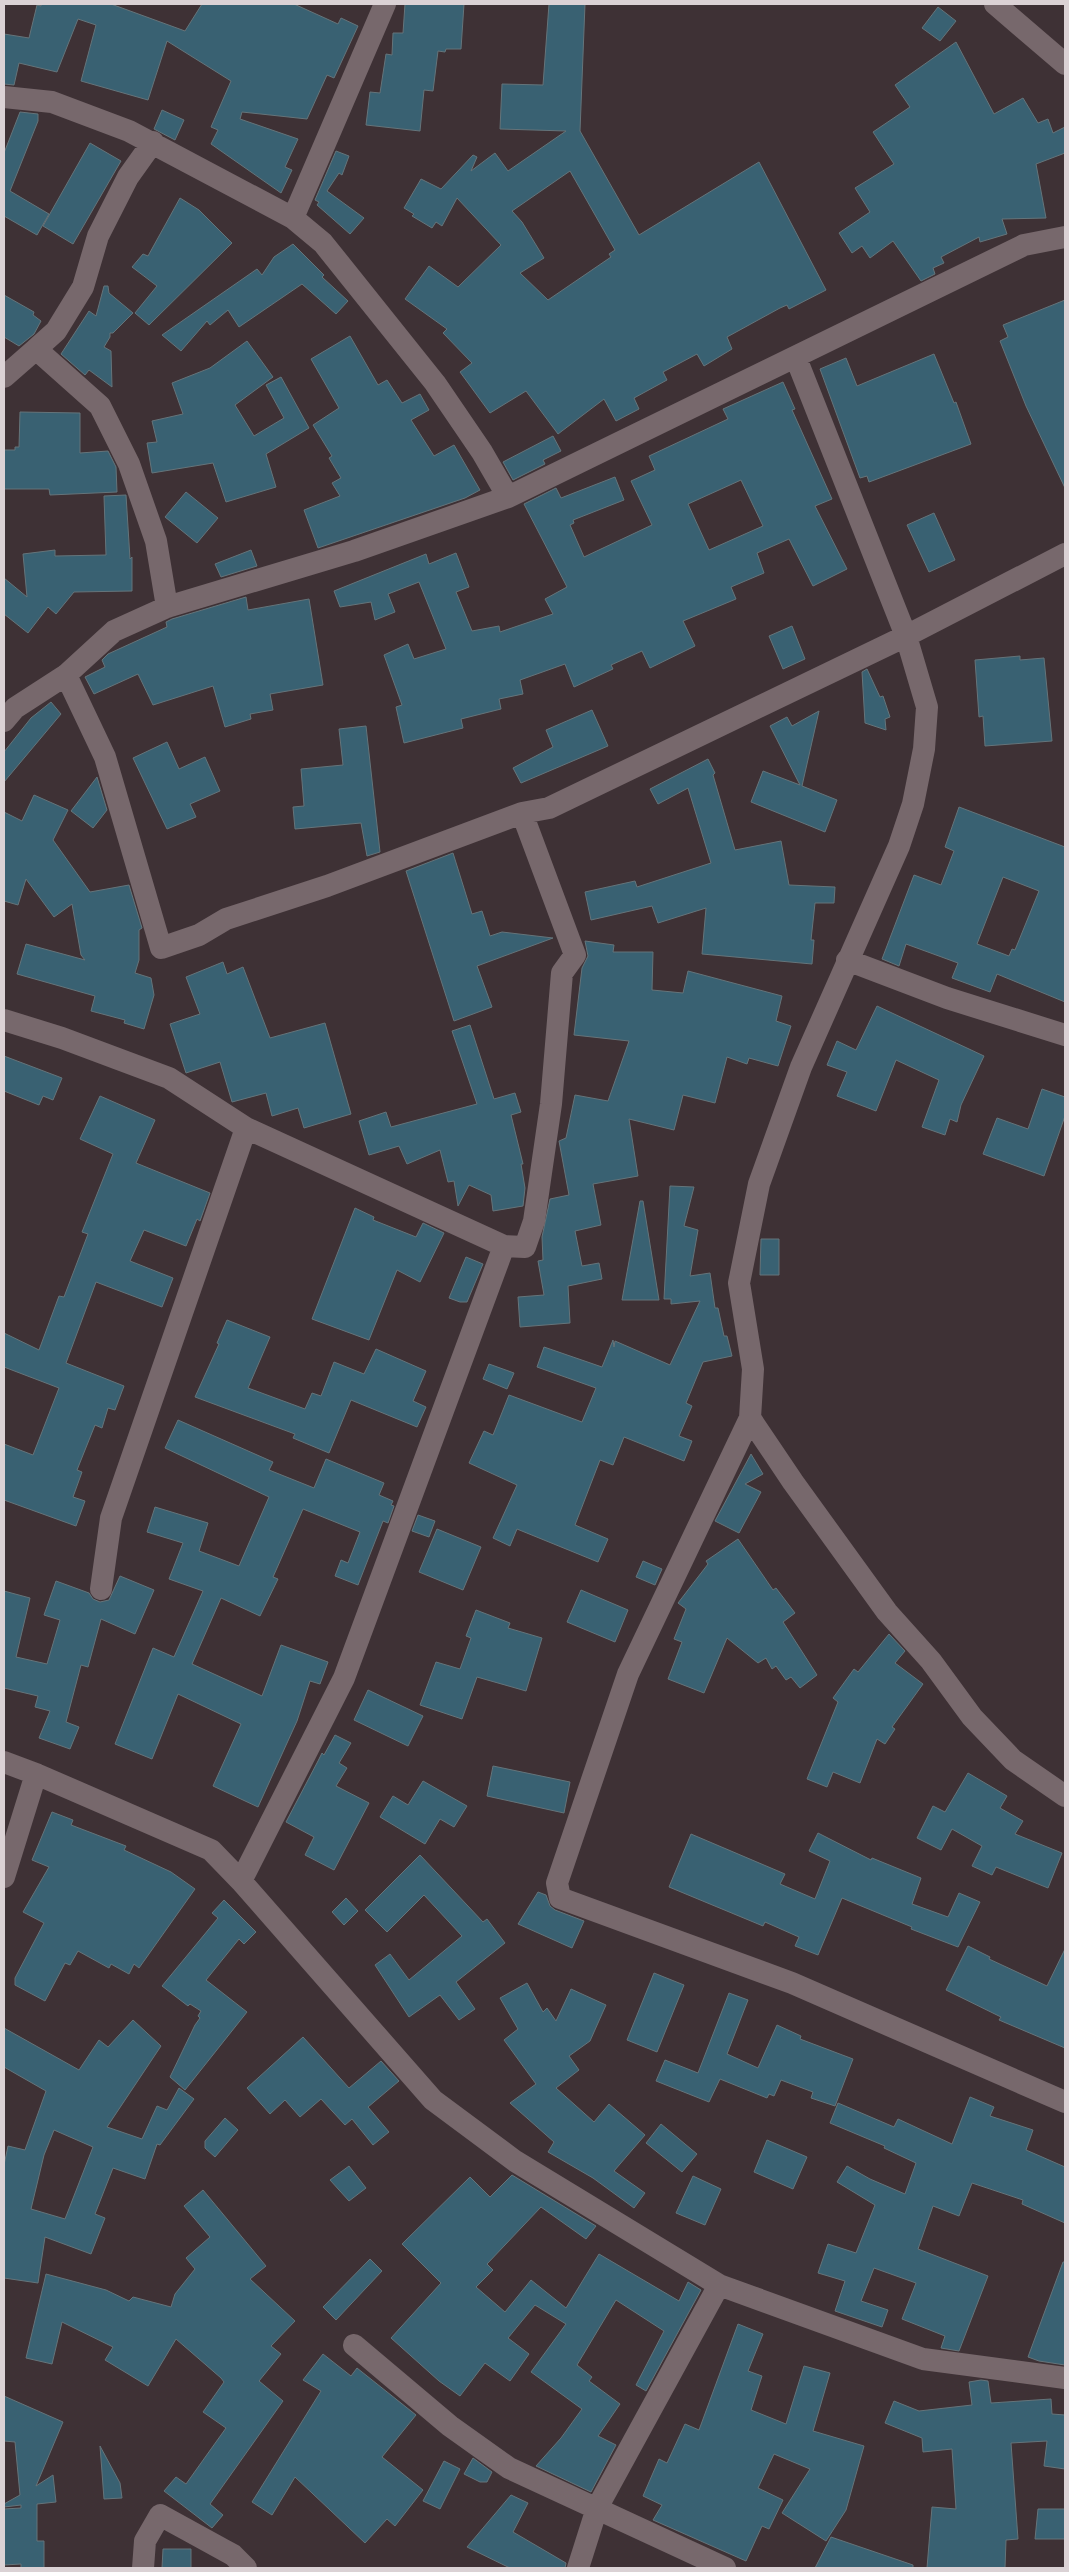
<svg xmlns="http://www.w3.org/2000/svg" width="1069" height="2572" viewBox="0 0 1069 2572" font-family="'PT Sans',sans-serif">
  <style>
    .building { fill: #396172; stroke: #65747a; fill-rule: evenodd }
    .lines { fill: none; stroke-linecap: round; stroke-linejoin: round }
    .minor { stroke: #77686c; stroke-width: 22 }
  </style>
  <rect width="100%" height="100%" fill="#3e3135"/>
  <!-- building -->
  <path class="building" d="M41,4H111L185,31L202,4H294L338,24L341,18L358,26L334,78L327,75L307,119L242,112L240,119L298,139L285,167L292,170L281,193L211,144L218,130L211,127L231,81L167,41L148,100L81,81L96,25L78,19L57,72L19,63L14,85L4,84V34L29,38L37,5L41,6Z
    M405,4H464L461,49H446L445,52L438,51L433,91L424,90L420,131L366,125L370,92L380,93L386,54L392,55L393,33H403Z
    M549,4H585L580,131L639,235L759,162L826,290L789,309L787,305L780,308L727,337L732,349L704,366L697,354L663,372L667,380L634,398L639,409L616,421L604,399L558,434L526,391L490,413L460,372L472,363L443,333L447,329L405,299L429,266L458,287L501,245L457,198L442,226L436,222L432,228L412,216L414,214L404,208L421,179L441,189L473,155L477,157L471,171L495,153L508,171L566,131L500,129L502,84L543,85ZM570,171L615,250L609,254L611,257L548,300L520,273L544,258L522,222L512,211Z
    M938,7L956,21L940,41L922,28Z
    M956,42L994,114L1023,98L1038,123L1048,119L1053,133L1065,127V153L1036,164L1046,218L1002,219L1007,234L980,242L979,237L941,257L944,263L933,268L935,274L921,281L893,241L870,258L862,246L852,253L839,233L870,212L855,188L894,164L873,132L910,107L895,85Z
    M162,110L184,120L175,140L154,129Z
    M20,112L38,114V121L10,191L49,214L37,235L4,216V153Z
    M90,143L121,161L73,244L43,226Z
    M336,151L349,156L342,175L339,173L327,191L364,218L350,234L317,205L319,202L315,200Z
    M180,198L199,210L232,243L149,325L135,313L157,286L132,267L143,254L148,256Z
    M293,244L324,275L322,277L348,301L336,314L302,284L239,327L228,310L210,325L207,321L181,351L162,335L257,269L262,275L274,257Z
    M104,286H108L109,293L133,313L113,333H110V337L104,347L111,351L112,387L89,370L85,375L61,354L89,311L96,316Z
    M4,295L34,312L33,315L41,321L34,334L19,346L4,337Z
    M1065,300V488L1026,406L1000,341L1008,337L1003,325Z
    M350,336L378,385L387,380L402,403L420,394L429,410L411,420L434,456L454,445L480,490L465,498L318,548L304,510L340,496L332,483L341,478L329,458L332,456L313,425L339,408L311,359Z
    M247,341L273,377L235,405L254,436L284,418L266,385L281,377L309,428L266,454L276,487L226,502L213,463L152,473L147,443L157,442L152,421L183,414L172,383L210,368Z
    M934,354L954,403L956,402L971,444L869,482L867,476L860,478L820,369L846,358L857,386Z
    M783,382L795,409L792,410L832,499L815,506L847,569L813,586L789,539L757,553L764,573L731,587L736,599L683,621L695,646L650,668L642,651L611,665L613,669L574,687L565,664L520,680L523,694L499,699L501,709L461,719L463,728L404,743L396,707L402,705L384,655L408,644L414,659L446,649L419,582L388,594L395,612L375,620L371,602L340,607L334,591L426,554L429,564L456,553L469,587L456,592L472,631L499,626L500,632L553,614L545,599L567,587L524,504L556,488L561,498L615,477L624,500L573,520L574,523L570,525L584,557L652,525L631,481L655,470L649,456L728,419L723,409ZM741,480L763,526L709,550L688,504Z
    M20,412L80,413V453L108,451L116,467L117,492L50,495L49,489H4V450H15V447H19Z
    M553,436L561,451L543,460L545,464L513,480L503,462Z
    M186,492L218,518L197,543L165,517Z
    M126,495L130,559L132,557V591L74,592L56,614L48,607L28,633L4,614V578L27,597L23,554L55,550V556L106,555L104,496Z
    M934,513L955,560L929,572L907,525Z
    M251,550L257,566L221,577L215,564Z
    M246,597L248,610L309,599L323,685L270,694L273,710L250,714L251,719L225,727L213,686L153,705L138,674L94,694L85,677L105,667L102,660L108,654L167,627L166,622L172,619Z
    M792,626L805,659L783,669L769,636Z
    M1020,656V660L1044,658L1052,741L985,746L983,716L979,717L975,660Z
    M867,669L880,697L883,696L890,717L885,719L886,730L865,723L862,672Z
    M51,702L61,714L4,782V752L31,718Z
    M592,710L608,746L521,783L513,768L553,747L546,730Z
    M819,711L802,786L837,800L825,832L751,802L763,771L800,785L770,726L787,717L792,726Z
    M366,726L380,852L367,856L361,823L295,829L293,807L304,806L301,769L343,765L339,729Z
    M167,742L179,769L205,757L220,791L190,804L196,817L167,829L133,758Z
    M708,759L715,773L713,775L735,850L781,841L789,885L835,887L834,903H815L811,940H814L812,964L702,954L706,908L658,923L652,906L591,920L585,892L635,881L637,887L711,863L688,788L658,804L650,789Z
    M97,777L107,810L93,828L71,811Z
    M34,795L68,810L53,840L90,892L129,885L142,928L139,930V960L135,973L151,978L154,995L144,1029L124,1023L125,1020L91,1011L95,996L17,974L26,944L85,960L81,955L72,904L54,917L26,879L18,905L4,901V812L22,821Z
    M959,807L1065,847V1002L997,974L990,992L952,978L958,963L906,944L899,966L882,959L914,875L941,885L954,851L945,847ZM1003,877L1039,891L1015,950L1012,949L1009,956L977,944Z
    M453,853L472,914L482,911L490,936L502,932L553,938L477,966L492,1007L454,1021L406,871Z
    M585,941L614,945L613,952H653L652,990L683,993L688,971L782,996L776,1021L791,1026L778,1066L749,1058L747,1064L727,1057L715,1103L683,1095L674,1130L629,1119L638,1176L593,1184L601,1225L575,1231L582,1266L599,1263L602,1279L568,1286L570,1323L520,1327L518,1297L544,1295L538,1261L543,1260L542,1237L550,1199L569,1195L559,1141L566,1138L575,1095L608,1101L629,1041L574,1035L582,968L588,956Z
    M223,962L227,974L243,967L270,1038L325,1023L351,1114L304,1128L298,1108L272,1116L266,1093L232,1102L220,1062L186,1073L170,1024L200,1014L186,977Z
    M877,1006L984,1056L961,1105L957,1122L950,1119L945,1135L922,1127L939,1080L896,1060L876,1111L837,1096L847,1072L827,1065L837,1041L856,1050Z
    M470,1025L494,1099L515,1093L521,1112L511,1115L523,1164H521L525,1188L523,1206L493,1211L491,1195L469,1185L458,1206L454,1181L448,1182L440,1150L407,1164L399,1146L369,1155L359,1121L386,1112L391,1127L477,1104L452,1031Z
    M4,1056L62,1078L53,1100L43,1096L39,1105L4,1091Z
    M1042,1089L1065,1097V1116L1044,1176L983,1154L997,1118L1028,1129Z
    M100,1096L155,1120L136,1163L210,1193L200,1221L197,1219L186,1246L144,1230L130,1261L173,1278L162,1307L96,1282L66,1363L124,1386L115,1410L108,1408L102,1428L95,1425L77,1470L82,1472L73,1497L85,1501L76,1526L4,1500V1444L33,1455L59,1388L4,1367V1333L39,1350L59,1296L64,1297L88,1234L82,1232L113,1154L80,1139Z
    M670,1186L694,1187L684,1226L698,1230L690,1276L710,1273L715,1308H718L724,1336H727L732,1356L703,1362L686,1403L692,1406L679,1436L692,1441L684,1461L624,1437L613,1465L600,1460L575,1525L608,1539L598,1562L517,1529L510,1546L493,1538L517,1485L469,1463L484,1431L493,1435L509,1395L582,1422L596,1388L537,1367L544,1347L602,1367L613,1340L614,1347L615,1341L670,1365L700,1301L671,1304V1299H664Z
    M640,1201H643L659,1300H622Z
    M355,1208L374,1217L373,1220L416,1237L423,1223L444,1233L420,1282L397,1270L369,1340L312,1319Z
    M761,1239H779V1275H760Z
    M466,1257L483,1264L467,1302H460L449,1298Z
    M227,1320L270,1337L248,1388L305,1409L312,1393L321,1396L334,1362L364,1374L376,1349L426,1371L413,1401L426,1407L417,1427L351,1400L329,1453L293,1438L295,1434L195,1397L219,1344L217,1343Z
    M489,1364L514,1373L507,1389L483,1379Z
    M178,1420L273,1462L269,1470L314,1488L326,1459L384,1483L379,1495L393,1501L391,1505L394,1506L388,1523L383,1521L358,1585L335,1576L341,1560L348,1563L360,1532L303,1509L273,1577L278,1579L260,1616L221,1598L192,1664L262,1696L281,1645L328,1662L320,1684L310,1681L297,1721L258,1807L213,1786L241,1724L178,1694L152,1759L115,1744L153,1648L174,1657L203,1591L169,1579L183,1543L147,1532L155,1507L208,1523L199,1551L239,1566L269,1497L165,1448Z
    M751,1454L763,1474L745,1484L761,1492L739,1533L715,1521Z
    M418,1515L435,1521L429,1537L412,1531Z
    M437,1529L481,1547L463,1590L419,1572Z
    M738,1539L773,1590L776,1588L795,1613L783,1622L817,1675L800,1688L791,1677L786,1680L776,1666L772,1669L766,1658L758,1663L727,1638L704,1693L668,1679L682,1642L674,1639L686,1609L678,1603L708,1564L706,1561Z
    M643,1561L662,1569L655,1585L636,1577Z
    M120,1576L154,1590L135,1634L101,1619L88,1667L81,1665L66,1722L79,1727L70,1749L39,1738L50,1711L35,1707L38,1696L4,1688V1591L30,1598L16,1657L47,1664L60,1620L44,1615L56,1581L89,1593L93,1599L100,1602L109,1600Z
    M581,1590L628,1610L615,1642L567,1622Z
    M476,1610L510,1623L508,1628L542,1638L526,1691L477,1677L462,1719L420,1705L436,1662L460,1669L471,1638L466,1636Z
    M889,1634L905,1651L895,1663L923,1684L892,1727L895,1729L885,1744L877,1739L860,1783L833,1772L827,1787L807,1779L838,1702L833,1698L854,1669L858,1672Z
    M368,1690L423,1716L408,1746L354,1720Z
    M335,1735L351,1743L339,1763L347,1768L336,1786L369,1803L334,1870L305,1855L314,1837L286,1822L318,1761L322,1753L324,1755Z
    M493,1766L570,1782L564,1813L487,1796Z
    M968,1773L1007,1796L1000,1808L1023,1821L1015,1834L1062,1853L1048,1888L996,1867L992,1875L972,1866L982,1846L952,1829L941,1850L917,1838L933,1806L945,1812Z
    M423,1781L467,1806L454,1827L440,1819L425,1844L380,1817L393,1796L408,1805Z
    M52,1812L73,1820L71,1825L126,1846L124,1850L171,1872L195,1889L139,1968L134,1964L129,1974L111,1964L109,1968L78,1951L70,1965L65,1963L45,2001L15,1985V1978L44,1923L23,1912L49,1867L32,1860Z
    M818,1833L871,1860L872,1858L921,1878L912,1904L948,1917L959,1893L980,1902L958,1947L911,1929L912,1927L842,1898L818,1955L795,1946L799,1937L765,1922L763,1926L669,1887L691,1834L785,1874L780,1884L815,1899L830,1861L809,1851Z
    M420,1855L483,1922L487,1919L505,1943L456,1982L475,2009L459,2020L440,1995L409,2017L375,1965L390,1954L409,1980L462,1936L424,1895L387,1932L365,1910Z
    M538,1892L546,1895L550,1906L555,1910L584,1921L572,1948L518,1924Z
    M346,1898L358,1911L344,1925L332,1912Z
    M224,1900L256,1932L244,1944L239,1939L206,1980L247,2012L185,2090L170,2077L195,2025L200,2018L198,2016L201,2011L190,2004L188,2006L162,1986L218,1918L212,1913Z
    M968,1946L990,1957L989,1959L1047,1986L1065,1949V2048L999,2020L1001,2017L946,1990Z
    M654,1973L684,1985L657,2052L627,2040Z
    M527,1983L543,2012L547,2008L556,2021L571,1989L606,2005L590,2041L569,2056L579,2070L556,2088L594,2122L609,2104L645,2135L614,2171L645,2193L634,2208L593,2178L548,2152L554,2142L510,2103L536,2084L504,2040L518,2029L500,1998Z
    M729,1993L748,2000L727,2054L758,2068L777,2025L801,2036L800,2039L853,2059L835,2106L811,2098L813,2092L781,2080L774,2096L769,2094L767,2098L720,2079L709,2102L656,2081L665,2060L698,2073Z
    M133,2020L161,2046L107,2127L142,2139L157,2106L167,2110L179,2088L194,2099L160,2145L157,2144L145,2179L113,2168L95,2214L105,2218L91,2254L45,2237L38,2283L4,2278V2165L8,2146L25,2150L46,2091L4,2067V2028L79,2070L99,2040L108,2047ZM54,2130L93,2147L65,2219L31,2209L44,2155Z
    M303,2037L349,2088L381,2061L399,2081L368,2107L389,2132L373,2145L352,2119L345,2125L321,2099L300,2117L285,2100L270,2114L247,2088Z
    M970,2097L994,2107L990,2116L1033,2130L1026,2150L1065,2167V2223L1022,2204L1023,2200L972,2183L959,2216L933,2206L918,2249L988,2276L959,2351L941,2348L945,2336L902,2319L916,2283L874,2268L861,2301L888,2310L882,2327L835,2311L845,2281L818,2273L828,2244L856,2253L875,2205L837,2182L847,2166L870,2179L905,2194L916,2163L884,2148L885,2146L830,2123L838,2103L894,2127L898,2119L952,2144Z
    M225,2118L238,2130L215,2157L205,2148V2141Z
    M661,2124L697,2154L682,2172L646,2143Z
    M767,2140L807,2157L793,2189L754,2172Z
    M349,2166L366,2188L349,2201L330,2180Z
    M512,2175L596,2226L586,2239L541,2207L487,2264L493,2270L476,2287L505,2312L531,2280L566,2308L599,2254L679,2301L688,2282L701,2290L646,2391L636,2385L664,2331L616,2300L577,2365L592,2377L589,2381L620,2404L598,2436L616,2445L591,2492L536,2466L561,2438L582,2409L531,2372L566,2324L535,2305L508,2338L529,2354L510,2381L485,2363L460,2396L439,2381L391,2338L441,2283L402,2244L470,2177L490,2197Z
    M693,2176L721,2189L705,2225L676,2213Z
    M203,2190L266,2266L250,2279L295,2321L271,2346L281,2354L259,2381L283,2401L210,2504L223,2515L212,2528L164,2491L176,2477L186,2484L226,2428L203,2412L224,2382L221,2378L176,2339L148,2386L105,2360L113,2347L62,2322L52,2364L26,2358L46,2274L106,2290L129,2301L133,2297L171,2307L175,2294L195,2269L186,2258L210,2237L184,2206Z
    M370,2259L382,2271L336,2320L323,2307Z
    M1063,2262H1065V2365L1039,2361L1028,2357Z
    M738,2324L763,2334L748,2371L762,2376L751,2410L786,2424L804,2366L830,2373L813,2431L864,2446L846,2510L826,2541L782,2513L810,2469L774,2454L758,2488L783,2500L769,2529L762,2526L746,2561L653,2520L662,2505L643,2496L659,2459L667,2463L685,2424L699,2430Z
    M323,2354L351,2376L357,2368L416,2415L382,2457L423,2490L395,2526L387,2519L365,2543L295,2477L272,2515L252,2502L321,2391L303,2380Z
    M981,2380L988,2381L991,2403L1051,2399L1052,2414L1065,2415V2469L1044,2466L1047,2441L1011,2443L1018,2539L1006,2540L1005,2568H927L932,2507L956,2509L952,2449L923,2452L922,2438L885,2423L894,2401L919,2411L972,2405L969,2382Z
    M4,2396L63,2422L36,2486L53,2475L56,2502L37,2504V2541H44V2568H21V2564L4,2565V2509L21,2508V2505L4,2507V2504L20,2495L15,2442L4,2441Z
    M100,2446L120,2483L122,2498L104,2499Z
    M473,2458L492,2472L487,2482H480L464,2474Z
    M444,2461L460,2469L440,2509L423,2501Z
    M511,2495L528,2503L513,2532L566,2563L565,2568H510L467,2547Z
    M1038,2509H1065V2539H1035Z
    M831,2537L913,2565V2568H815Z
    M163,2549H191V2568H162Z"/>
  <g class="lines">
    <!-- minor -->
    <path class="minor" d="M995,4L1065,64
      M4,97L52,102L129,131L293,218L323,243L435,383L482,452L508,497
      M293,218L385,4
      M36,349L56,331L83,287L98,236L128,177L153,142
      M796,358L906,636L927,707L924,749L913,804L899,846L801,1067L759,1184L739,1283L753,1369L750,1418L793,1482L887,1612L931,1661L972,1717L1013,1760L1065,1796
      M4,377L36,349L100,406L129,464L156,541L167,607
      M66,675L105,757L161,948L199,935L226,919L327,886L522,813L549,808L906,636L1065,554
      M4,721L15,708L66,675L114,631L167,607L354,551L508,497L1024,245L1065,237
      M847,960L947,998L1065,1035
      M4,1020L62,1038L169,1078L246,1128L504,1246
      M750,1418L628,1674L557,1883L560,1898L792,1983L1065,2102
      M101,1589L111,1518L246,1128
      M4,1762L36,1774L211,1850L241,1881L433,2100L515,2161L719,2285L923,2359L1065,2378
      M4,1877L36,1774
      M241,1881L344,1678L504,1246L525,1247L534,1221L551,1104L562,973L575,955L522,813
      M354,2345L450,2426L509,2468L725,2568
      M143,2568L145,2541L160,2515L233,2555L246,2568
      M578,2568L597,2508L719,2285"/>
  </g>
  <!-- border -->
  <rect width="1069" height="2572" fill="none" stroke="#dbd2d5" stroke-width="10"/>
</svg>
